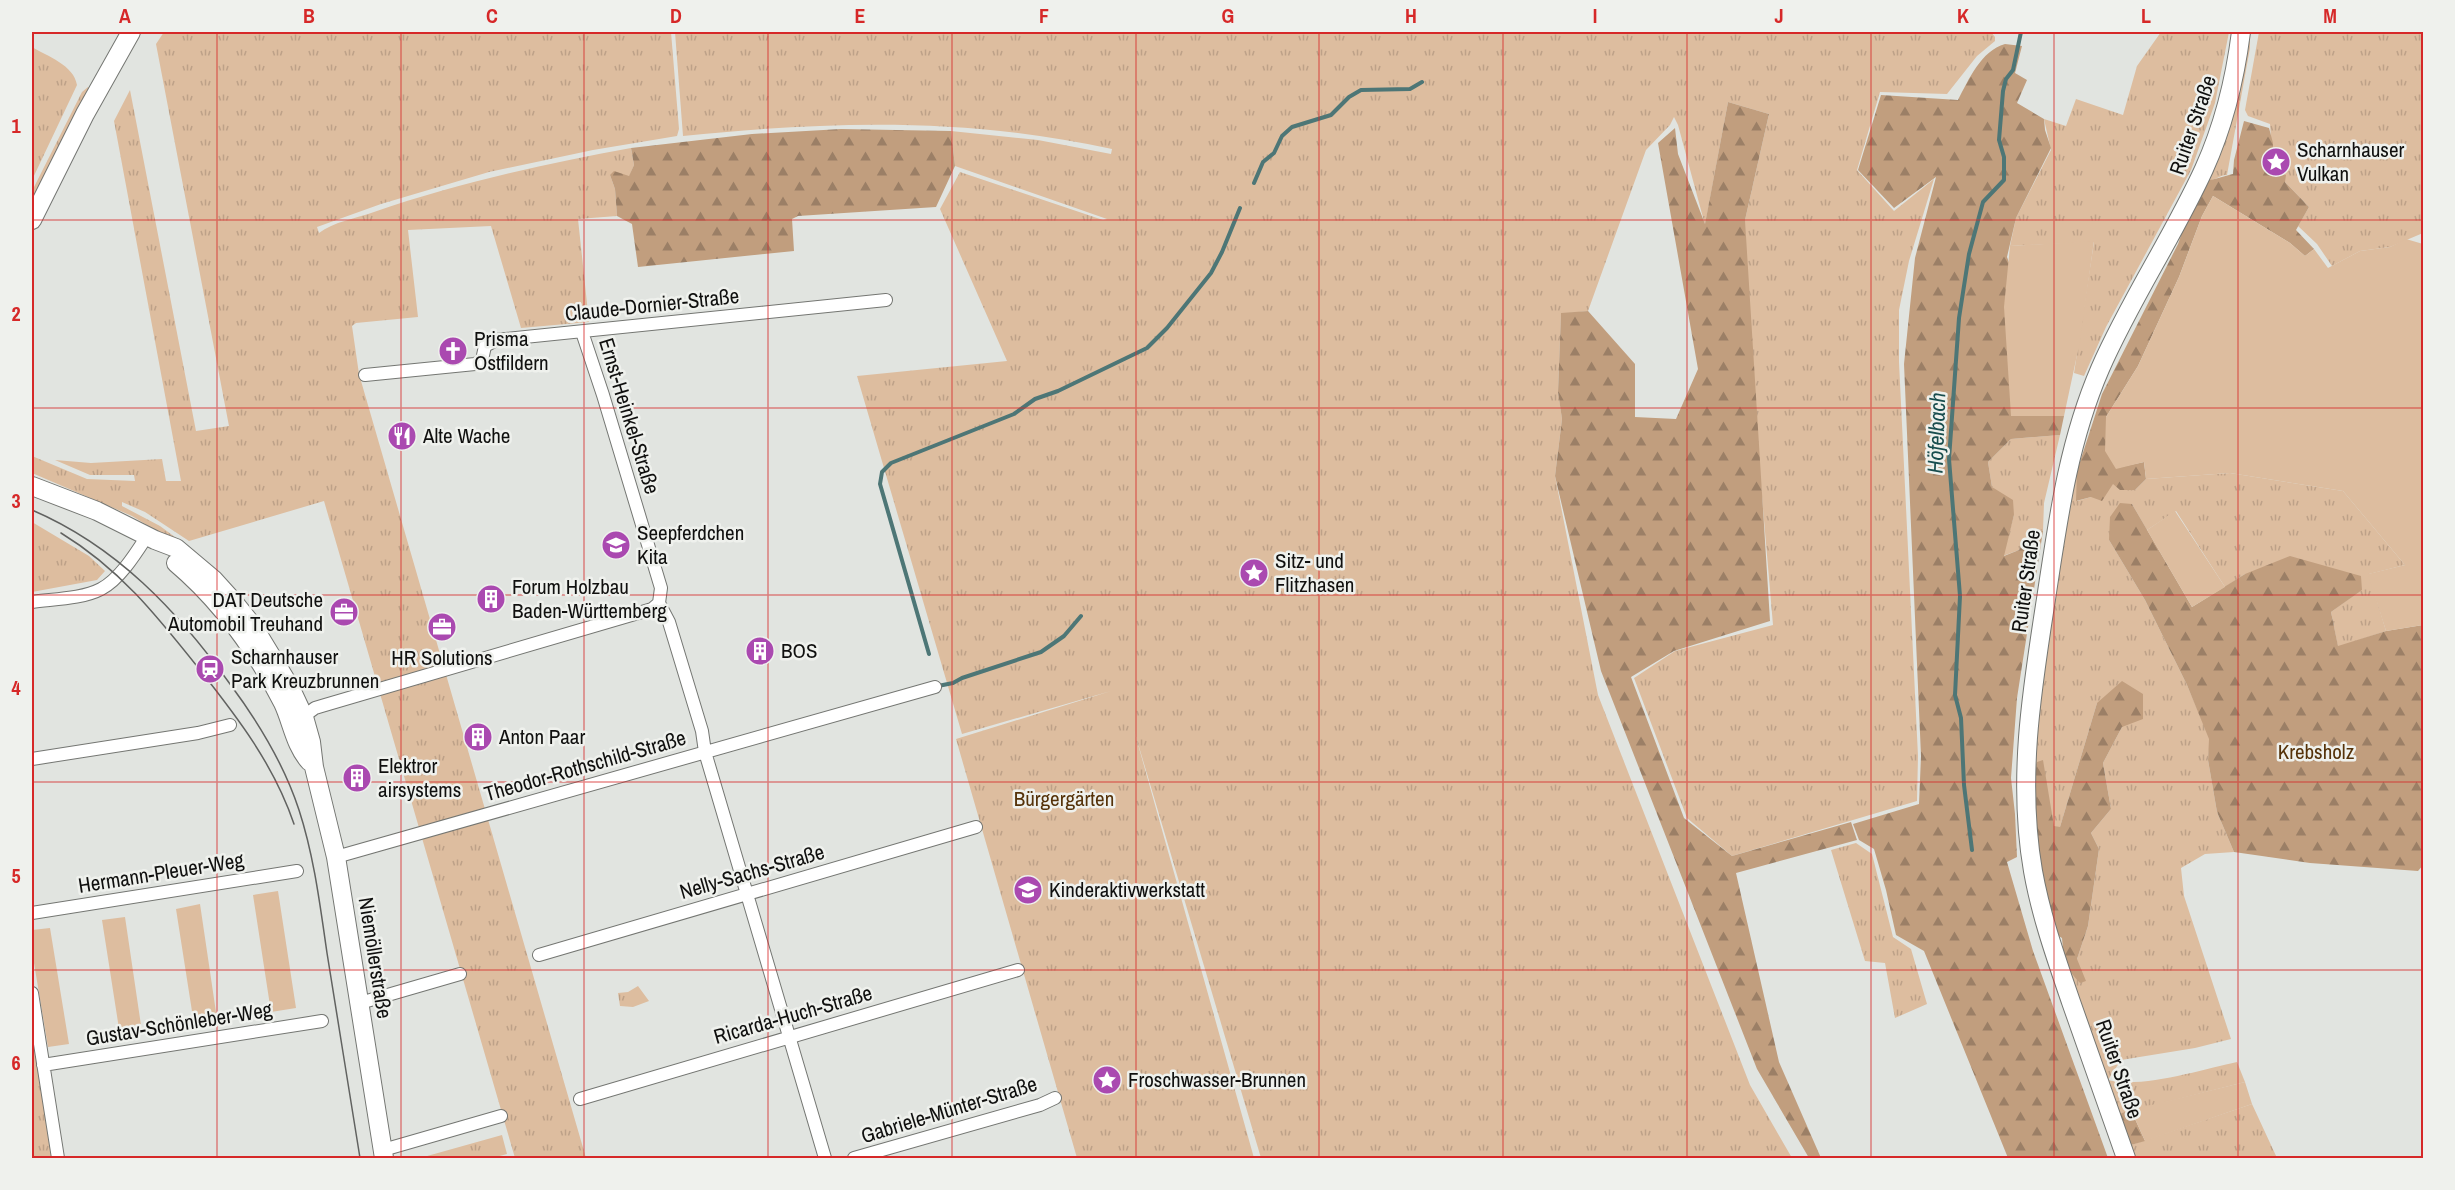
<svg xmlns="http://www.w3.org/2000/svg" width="2455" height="1190" viewBox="0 0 2455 1190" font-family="'Archivo Narrow',sans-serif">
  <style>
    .grass { fill: url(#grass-tufts) }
    .forest { fill: url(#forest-firs) }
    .garden { fill: #ddbd9f }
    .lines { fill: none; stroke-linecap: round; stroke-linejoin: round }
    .stream { stroke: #4d7676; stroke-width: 4 }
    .minor-casing { stroke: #747672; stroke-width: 14 }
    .secondary-casing { stroke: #747672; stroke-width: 20 }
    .minor { stroke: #fff; stroke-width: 12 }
    .secondary { stroke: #fff; stroke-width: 18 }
    .tram { stroke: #616260; stroke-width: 1.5 }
    .grid { fill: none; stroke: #d62828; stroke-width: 1.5; stroke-opacity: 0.55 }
    .labels { text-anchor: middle; stroke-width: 5; stroke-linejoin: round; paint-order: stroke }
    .street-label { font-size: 21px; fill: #10100f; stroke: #eff1ed }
    .poi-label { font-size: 21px; fill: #10100f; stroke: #eff1ed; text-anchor: start }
    .park-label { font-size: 21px; fill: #553209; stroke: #eff1ed }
    .water-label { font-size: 22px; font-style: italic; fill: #184d4e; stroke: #eff1ed }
    .neatline { fill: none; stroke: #d62828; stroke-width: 2 }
    .grid-label { font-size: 20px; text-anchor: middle; font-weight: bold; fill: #d62828 }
  </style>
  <defs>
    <pattern id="grass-tufts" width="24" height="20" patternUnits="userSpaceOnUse" patternTransform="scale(1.5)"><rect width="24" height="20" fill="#ddbd9f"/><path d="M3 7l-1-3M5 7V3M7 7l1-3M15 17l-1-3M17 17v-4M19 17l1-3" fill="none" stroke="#bda188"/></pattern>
    <pattern id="forest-firs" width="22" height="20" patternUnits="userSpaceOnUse" patternTransform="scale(1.5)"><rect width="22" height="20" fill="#c19e7e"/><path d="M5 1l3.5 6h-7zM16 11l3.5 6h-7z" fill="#9b7f66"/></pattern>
  </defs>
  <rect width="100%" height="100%" fill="#e1e4e0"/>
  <!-- grass -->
  <path class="grass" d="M164,32H671L679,129L677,136L593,150L489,172L381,204L317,227L319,233C333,222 357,218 374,212C458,183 544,164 631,148L634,165L629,177L610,175L615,189L617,216L578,219L589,322L521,328L491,226L408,230L418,317L356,323L352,326L359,374L586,1158H515L324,501L189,541L145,512L122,502V506L160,526L183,543L173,541L132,516L32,473V456L87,479L135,481L134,475H90L55,460L91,463L162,459L166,481H181L114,121L130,90L196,431L229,426L156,44Z
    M675,32H1991L1995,37V41L1977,56L1947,94L1880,92L1857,170L1894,211L1934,179L1909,261L1899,310V362L1918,756L1917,801L1732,856L1687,818L1634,678L1675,651L1773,625L1746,310L1745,220L1769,114L1728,102L1705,225L1678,125L1674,117L1670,125L1646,150L1588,311L1561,314L1558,391L1562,419L1555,476L1598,695L1750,1085L1792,1158H1261L1134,730L1254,1158H1077L956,739L1111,691L962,734L857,376L1007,361L940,209L960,172L1103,220L1107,219L955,166L951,131L1038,140L1111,154L1112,149C964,117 832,121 683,136Z
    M2161,32H2229L2215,103L2191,170L2106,327L2084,376L2074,373L2094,242L2010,246L2016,218L2051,150L2044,119L2066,126L2076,99L2123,115L2137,66Z
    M2259,32H2423V233L2390,247L2360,251L2332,266L2317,244L2298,226L2309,207L2285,182V175L2273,168L2270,124L2248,116L2245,110Z
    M2246,40L2250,41V48L2227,175C2219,175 2214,182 2205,180Z
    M32,47C47,56 74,65 77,85L32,180Z
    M88,87L89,88L32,207V191L82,92Z
    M2060,435L2044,503L2043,531L2033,528L2019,550L2003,556L2014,515L1992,487L1988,462L2011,439Z
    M2077,471V501L2091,497L2113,483L2135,490L2146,479L2230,473L2343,491L2405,565L2369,574L2386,631L2338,647L2331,612L2361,590L2245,574L2225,587L2176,511L2147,530L2132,504L2109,540L2145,600L2187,685L2210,739L2208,760L2217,812L2234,852L2205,854L2181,868L2184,896L2231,1039L2195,1048L2121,1060L2108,1080C2140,1089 2204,1069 2237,1062L2245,1082L2119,1114L2068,969L2077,959L2088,926L2099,849L2091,833L2111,809L2103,763L2122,727L2097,703L2060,827H2054L2030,778L2046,641Z
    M32,522L89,556L105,571L97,580L32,592Z
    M1856,843L1872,854L1893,937L1911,949L1927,1004L1895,1018L1885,963L1865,961L1831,850Z
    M638,986L649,1001L633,1007L620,1006L618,993L628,992Z
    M32,1021L53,1158H34L32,1143Z
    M2252,1104L2277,1158H2135L2131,1145Z
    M502,1135L507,1154L492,1158H420Z"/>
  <!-- forest -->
  <path class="forest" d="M2005,44L2022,46L2015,73L2027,80L2017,103L2044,119L2045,130L2051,148L2016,218L2007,257L2064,416L2060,435L2011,439L1988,462L1992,487L2013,500L2014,515L2004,556L2019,550L2033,528L2043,531L2017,698L2011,778L2015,814L2017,857L2007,862L2033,951L2108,1158H2008L1924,951L1896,935L1886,890L1874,849L1859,840L1853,824L1919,804L1921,756L1904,364L1915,258L1936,177L1894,208L1858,170L1881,95L1958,100C1969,79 1981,51 2005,44Z
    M1728,102L1769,114L1745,220L1770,621L1674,651L1631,677L1684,818L1732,856L1851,822L1857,840L1736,873L1779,1062L1821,1158H1809L1757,1069L1601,671L1555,476L1562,419L1558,392L1561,313L1588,311L1635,364V417L1676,419L1698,369L1658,143L1675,128L1678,154L1705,224Z
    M2244,121L2269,128L2273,143V168L2286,175L2285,182L2309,207L2296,230L2314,249L2305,256L2290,243L2213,196L2202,216L2179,277L2138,366L2106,417L2116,468L2144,462L2146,479L2135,490H2120L2113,484L2102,501L2091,497L2076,501L2077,471L2102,394L2178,244L2190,210L2205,180C2211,181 2224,176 2233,174L2234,160Z
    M841,129L951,131L955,166L936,207L798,216L792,219L794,251L638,267L632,224L617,216L615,189L610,175L614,171L629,176L634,165L631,148L752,134Z
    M2120,503L2132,504L2192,607L2245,574L2290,556L2361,576L2362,590L2331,612L2338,646L2386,631L2423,625L2424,864L2418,871L2310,863L2234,852L2217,812L2208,760L2209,739L2187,685L2145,600L2109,540L2110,517Z
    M2122,681L2143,694V719L2122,727L2103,763L2111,809L2091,833L2099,849L2088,926L2077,959L2086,981L2080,983C2065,967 2064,960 2062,938L2057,935L2044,895L2030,779L2037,762L2043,760L2054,826L2060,827L2097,703Z
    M2131,1110L2145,1141L2131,1145L2119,1114Z"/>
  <!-- garden -->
  <path class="garden" d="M2213,196L2290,243L2305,256L2314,249L2328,268L2360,251L2390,247L2406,239L2423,244V625L2386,631L2368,574L2405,565L2343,491L2230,473L2146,479L2144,462L2116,469L2105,451L2106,417L2138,366L2179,277L2202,216Z
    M2094,241L2080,341L2064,416H2011L2004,307L2010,246Z
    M2175,511L2225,587L2192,607L2147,530Z
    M278,891L296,1008L271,1012L253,895Z
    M200,904L217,1019L194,1024L176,909Z
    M125,917L142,1032L120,1035L102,920Z
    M50,928L69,1044L48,1047L32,951V930Z
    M2245,1082L2252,1104L2145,1141L2131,1110Z"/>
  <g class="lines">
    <!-- stream -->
    <path class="stream" d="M1254,183L1263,162L1274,153L1282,136L1292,127L1331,115L1349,97L1361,90L1410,89L1422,82
      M929,654L880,484L882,472L891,463L1014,414L1035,399L1058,391L1147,348L1167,328L1211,273L1222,252L1240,208
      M938,686L953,683L962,678L1041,652L1064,636L1081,616
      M1972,850L1964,785L1961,718L1955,695L1960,596L1949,459L1959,318L1969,254L1983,202L2004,180V157L1999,140L2003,91L2006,79L2013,70L2021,32"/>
    <!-- minor casing -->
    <g class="minor-casing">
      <path id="minor" d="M582,332L603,395L661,588L659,603L669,622L702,731L705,752L825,1158
        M365,375L475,364L482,360L485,346L496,340L886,300
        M32,602C53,599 82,599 101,589C120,579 136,553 147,536
        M300,719L315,708L325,705L652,609L659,603
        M32,759L198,733L230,725
        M336,857L935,687
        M32,913L297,871
        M539,955L976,827
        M32,993L58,1158
        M360,1003L460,974
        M43,1065L322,1021
        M580,1099L1018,970
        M383,1150L501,1116
        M854,1158L1040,1105L1055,1098"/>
    </g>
    <!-- secondary casing -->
    <g class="secondary-casing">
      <path id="secondary" d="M32,220L85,114L131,32
        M32,486L97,511L155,540L176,548L214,580L233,601L253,626L290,687L304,717L311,742L314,767L336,857L384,1158
        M176,563C222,602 256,650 283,703C292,722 295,746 310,762
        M2126,1158C2108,1106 2089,1054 2071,1002C2056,958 2041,916 2033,871C2017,779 2032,689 2046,599C2058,520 2068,443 2100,369C2130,300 2173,237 2204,169C2224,125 2235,79 2241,32"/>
    </g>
    <!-- minor -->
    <use href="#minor" class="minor"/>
    <!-- secondary -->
    <use href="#secondary" class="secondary"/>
    <!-- tram -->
    <path class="tram" d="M32,510C116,546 177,610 230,684C259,723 284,764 299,810C314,856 320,905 327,953C338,1021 349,1090 360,1158
      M61,533C120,569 157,616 200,670C238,718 274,765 294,824"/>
  </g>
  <!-- grid -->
  <path class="grid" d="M217,32V1158M401,32V1158M584,32V1158M768,32V1158M952,32V1158M1136,32V1158M1319,32V1158M1503,32V1158M1687,32V1158M1871,32V1158M2054,32V1158M2238,32V1158M32,220H2424M32,408H2424M32,595H2424M32,782H2424M32,970H2424"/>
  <!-- icons -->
  <defs>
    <g id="sight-disc" transform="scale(1.5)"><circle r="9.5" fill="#aa49b0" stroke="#eff1ed"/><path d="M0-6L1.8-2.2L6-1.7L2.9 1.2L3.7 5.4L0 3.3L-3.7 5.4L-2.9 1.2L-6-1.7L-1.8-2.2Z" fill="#fff"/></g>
    <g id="church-disc" transform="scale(1.5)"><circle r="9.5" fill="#aa49b0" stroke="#eff1ed"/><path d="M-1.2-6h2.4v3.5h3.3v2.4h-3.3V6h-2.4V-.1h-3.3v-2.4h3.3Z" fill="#fff"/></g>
    <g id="restaurant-disc" transform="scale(1.5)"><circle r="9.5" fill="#aa49b0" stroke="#eff1ed"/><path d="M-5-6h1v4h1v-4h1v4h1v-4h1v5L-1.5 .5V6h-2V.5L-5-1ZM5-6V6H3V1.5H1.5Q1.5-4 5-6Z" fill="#fff"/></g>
    <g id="school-disc" transform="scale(1.5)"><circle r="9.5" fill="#aa49b0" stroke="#eff1ed"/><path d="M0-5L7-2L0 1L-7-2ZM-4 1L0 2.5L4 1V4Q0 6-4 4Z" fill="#fff"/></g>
    <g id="building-disc" transform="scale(1.5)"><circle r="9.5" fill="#aa49b0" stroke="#eff1ed"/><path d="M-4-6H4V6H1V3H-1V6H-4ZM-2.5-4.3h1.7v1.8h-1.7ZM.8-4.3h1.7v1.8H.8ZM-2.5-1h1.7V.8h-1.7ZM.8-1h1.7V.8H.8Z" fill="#fff"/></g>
    <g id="office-disc" transform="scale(1.5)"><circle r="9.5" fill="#aa49b0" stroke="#eff1ed"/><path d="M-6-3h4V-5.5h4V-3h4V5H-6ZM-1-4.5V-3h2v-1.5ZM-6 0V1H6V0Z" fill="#fff"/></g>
    <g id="station-disc" transform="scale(1.5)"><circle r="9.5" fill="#aa49b0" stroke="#eff1ed"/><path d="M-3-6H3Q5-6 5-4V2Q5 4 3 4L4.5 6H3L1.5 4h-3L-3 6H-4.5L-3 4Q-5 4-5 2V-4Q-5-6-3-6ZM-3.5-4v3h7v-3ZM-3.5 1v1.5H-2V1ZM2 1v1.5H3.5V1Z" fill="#fff"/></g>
  </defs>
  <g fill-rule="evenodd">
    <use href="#sight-disc" x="2276" y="162"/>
    <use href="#church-disc" x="453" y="351"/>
    <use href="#restaurant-disc" x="402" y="436"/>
    <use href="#school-disc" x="616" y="545"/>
    <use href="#sight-disc" x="1254" y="573"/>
    <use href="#building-disc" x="491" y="599"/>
    <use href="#office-disc" x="344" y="612"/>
    <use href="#office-disc" x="442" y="627"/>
    <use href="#building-disc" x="760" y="651"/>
    <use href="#station-disc" x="210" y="669"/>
    <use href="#building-disc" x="478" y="737"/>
    <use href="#building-disc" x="357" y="778"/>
    <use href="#school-disc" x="1028" y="890"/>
    <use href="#sight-disc" x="1107" y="1080"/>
  </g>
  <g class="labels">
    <!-- street labels -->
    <g class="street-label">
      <text transform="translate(2193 125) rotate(-71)" y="7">Ruiter Straße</text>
      <text transform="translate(652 305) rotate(-6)" y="7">Claude-Dornier-Straße</text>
      <text transform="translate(629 416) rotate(73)" y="7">Ernst-Heinkel-Straße</text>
      <text transform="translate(2026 581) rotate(-82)" y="7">Ruiter Straße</text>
      <text transform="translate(585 766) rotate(-16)" y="7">Theodor-Rothschild-Straße</text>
      <text transform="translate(752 872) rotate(-16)" y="7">Nelly-Sachs-Straße</text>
      <text transform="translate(161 873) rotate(-9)" y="7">Hermann-Pleuer-Weg</text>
      <text transform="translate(375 958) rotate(81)" y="7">Niemöllerstraße</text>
      <text transform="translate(793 1015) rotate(-16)" y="7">Ricarda-Huch-Straße</text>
      <text transform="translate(179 1024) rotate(-9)" y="7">Gustav-Schönleber-Weg</text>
      <text transform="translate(2119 1069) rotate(71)" y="7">Ruiter Straße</text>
      <text transform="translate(949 1110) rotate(-17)" y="7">Gabriele-Münter-Straße</text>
    </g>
    <!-- poi labels -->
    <g class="poi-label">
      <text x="2297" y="157">Scharnhauser<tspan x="2297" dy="24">Vulkan</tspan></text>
      <text x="474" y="346">Prisma<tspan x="474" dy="24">Ostfildern</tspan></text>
      <text x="423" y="443">Alte Wache</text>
      <text x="637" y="540">Seepferdchen<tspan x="637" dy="24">Kita</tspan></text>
      <text x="1275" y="568">Sitz- und<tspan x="1275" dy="24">Flitzhasen</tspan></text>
      <text x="512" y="594">Forum Holzbau<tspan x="512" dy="24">Baden-Württemberg</tspan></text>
      <text x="323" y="607" text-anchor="end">DAT Deutsche<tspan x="323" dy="24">Automobil Treuhand</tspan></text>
      <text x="781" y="658">BOS</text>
      <text x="231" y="664">Scharnhauser<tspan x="231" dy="24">Park Kreuzbrunnen</tspan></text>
      <text x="442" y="665" text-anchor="middle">HR Solutions</text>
      <text x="499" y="744">Anton Paar</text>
      <text x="378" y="773">Elektror<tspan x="378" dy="24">airsystems</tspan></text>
      <text x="1049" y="897">Kinderaktivwerkstatt</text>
      <text x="1128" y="1087">Froschwasser-Brunnen</text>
    </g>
    <!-- park labels -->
    <g class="park-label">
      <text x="2316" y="759">Krebsholz</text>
      <text x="1064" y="806">Bürgergärten</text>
    </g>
    <!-- water labels -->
    <g class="water-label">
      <text transform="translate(1936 433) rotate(-88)" y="8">Höfelbach</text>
    </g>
  </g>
  <!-- border -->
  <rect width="2455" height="1190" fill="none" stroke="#eff1ed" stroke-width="66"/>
  <rect x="33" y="33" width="2389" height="1124" class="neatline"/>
  <g class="grid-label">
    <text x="125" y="23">A</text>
    <text x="309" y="23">B</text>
    <text x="492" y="23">C</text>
    <text x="676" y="23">D</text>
    <text x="860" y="23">E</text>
    <text x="1044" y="23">F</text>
    <text x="1228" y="23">G</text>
    <text x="1411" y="23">H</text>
    <text x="1595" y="23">I</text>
    <text x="1779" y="23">J</text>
    <text x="1963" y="23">K</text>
    <text x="2146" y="23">L</text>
    <text x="2330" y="23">M</text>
    <text x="16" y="133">1</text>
    <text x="16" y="321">2</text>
    <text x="16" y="508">3</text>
    <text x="16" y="695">4</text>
    <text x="16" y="883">5</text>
    <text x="16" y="1070">6</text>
  </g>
</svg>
